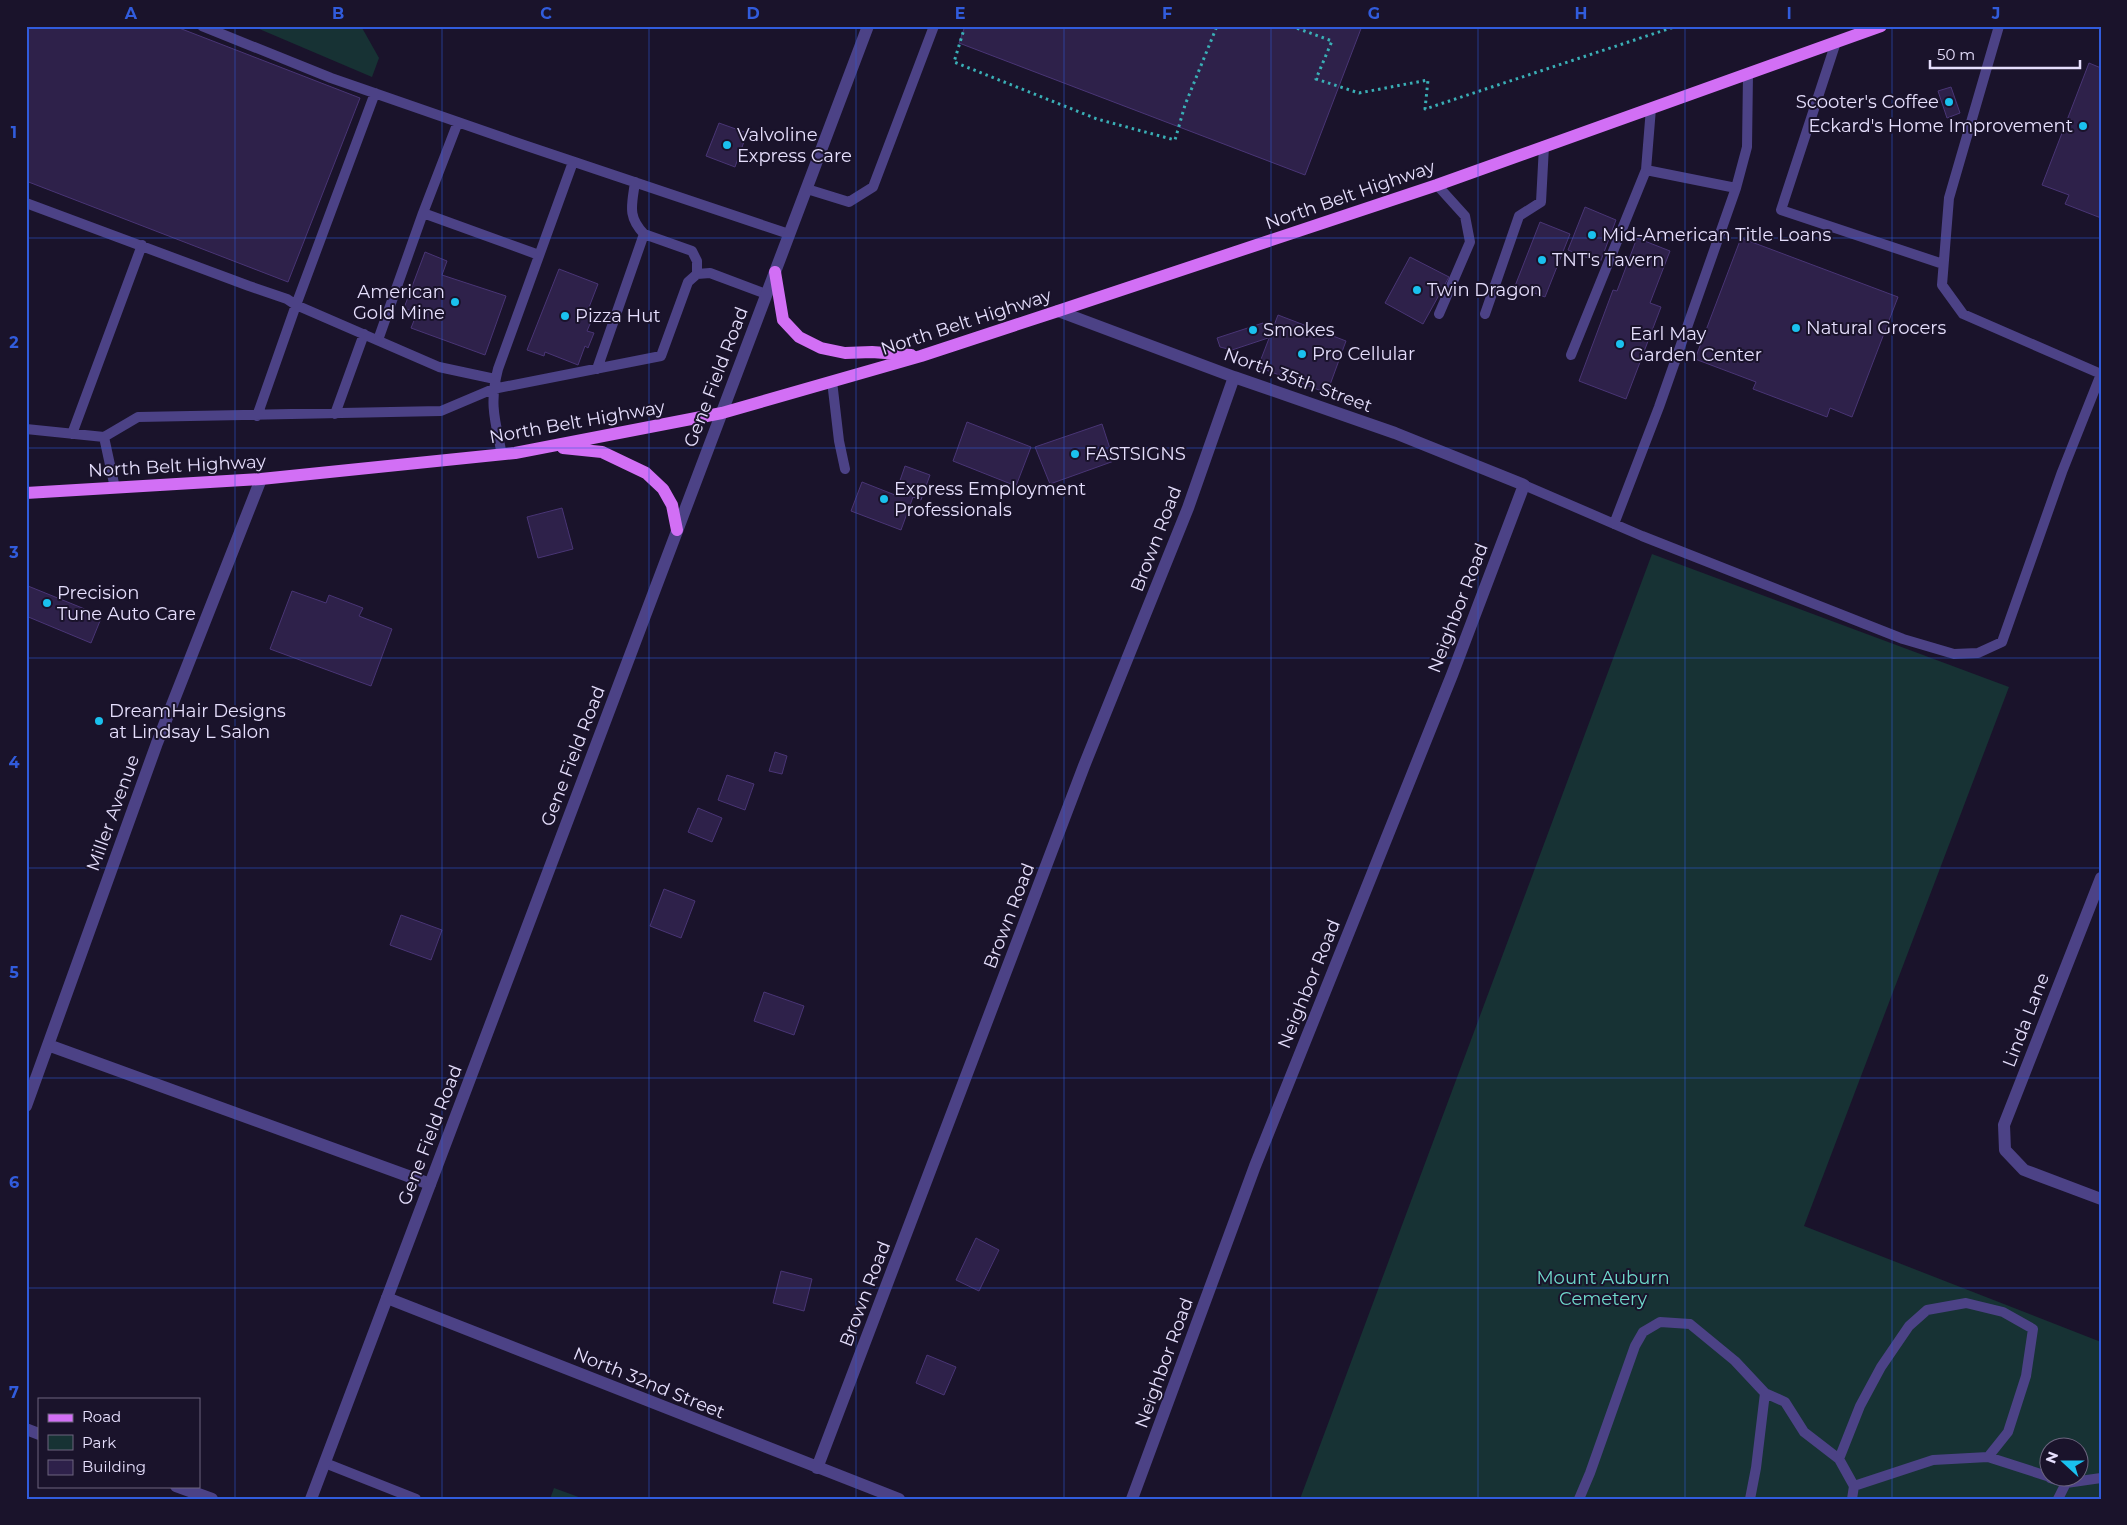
<svg xmlns="http://www.w3.org/2000/svg" width="2127" height="1525" viewBox="0 0 2127 1525" font-family="Montserrat,sans-serif">
  <style>
    .green { fill: #173234; fill-rule: evenodd }
    .building { fill: #2e214a; stroke: #493575 }
    .lines { fill: none; stroke-linecap: round; stroke-linejoin: round }
    .path { stroke: #3aafb6; stroke-width: 3; stroke-dasharray: 2.5 4; stroke-linecap: butt }
    .service { stroke: #4c4286; stroke-width: 10 }
    .minor { stroke: #4c4286; stroke-width: 12 }
    .tertiary { stroke: #4c4286; stroke-width: 12 }
    .primary { stroke: #d26ff5; stroke-width: 12 }
    .grid { fill: none; stroke: #315cdc; stroke-width: 1; stroke-opacity: 0.55 }
    .poi-dot { fill: #1ac1ee; stroke: #1a132b; stroke-width: 2 }
    .labels { text-anchor: middle; stroke-width: 4; stroke-linejoin: round; paint-order: stroke }
    .poi-label { font-size: 18px; fill: #e6dffd; stroke: #1a132b; text-anchor: start }
    .street-label { font-size: 18px; fill: #e6dffd; stroke: #1a132b }
    .park-label { font-size: 18px; fill: #6fd9cb; stroke: #1a132b }
    .neatline { fill: none; stroke: #315cdc; stroke-width: 2 }
    .grid-label { font-size: 16px; text-anchor: middle; font-weight: bold; fill: #315cdc }
  </style>
  <rect width="100%" height="100%" fill="#1a132b"/>
  <!-- green -->
  <path class="green" d="M252,26H361L379,58L372,77Z
    M1652,554L2009,687L1804,1226L2101,1342V1499H1300ZM2050,1448H2080V1478H2050Z
    M554,1488L584,1499H550Z"/>
  <!-- building -->
  <path class="building" d="M26,26H174L360,98L288,282L26,181Z
    M965,26H1362L1305,175L959,43Z
    M2089,63L2101,68V218L2065,204L2069,195L2042,185Z
    M1951,87L1960,113L1947,118L1938,91Z
    M719,123L747,133L735,167L706,156Z
    M1585,207L1616,220L1600,263L1568,250Z
    M1540,222L1570,234L1545,297L1515,286Z
    M1637,238L1670,251L1650,303L1661,307L1626,399L1579,381L1613,290L1617,291Z
    M1741,238L1898,297L1852,417L1830,408L1827,417L1753,389L1756,382L1695,359Z
    M425,252L447,261L442,275L506,296L485,355L411,328L417,313L404,308Z
    M1410,257L1449,277L1423,324L1385,303Z
    M559,269L598,284L586,315L593,317L587,331L594,333L588,348L585,346L578,365L545,352L544,356L527,350Z
    M1278,315L1346,341L1327,393L1258,367Z
    M1263,323L1268,338L1232,350L1220,347L1217,338Z
    M967,422L1031,447L1016,486L953,461Z
    M1102,424L1114,461L1050,484L1035,447Z
    M905,466L930,475L921,500L913,497L901,530L851,511L862,482L895,495Z
    M562,508L573,549L538,558L527,517Z
    M28,586L102,616L91,643L26,616Z
    M292,591L326,603L329,595L363,608L359,616L392,629L371,686L270,649Z
    M775,752L787,756L782,774L769,771Z
    M727,775L754,784L745,810L718,800Z
    M698,808L722,818L712,842L688,832Z
    M664,889L695,901L681,938L650,926Z
    M401,915L442,930L431,960L390,945Z
    M764,992L804,1006L794,1035L754,1021Z
    M976,1238L999,1250L979,1291L956,1280Z
    M781,1271L812,1279L804,1311L773,1303Z
    M927,1355L956,1367L944,1395L916,1383Z"/>
  <g class="lines">
    <!-- path -->
    <path class="path" d="M965,26L954,62L1097,119L1175,140L1185,105L1217,26
      M1291,26L1332,41L1316,79L1359,93L1428,80L1425,109L1677,26"/>
    <!-- service -->
    <path class="service" d="M202,26L331,78L524,145L789,234
      M1999,26L1949,198L1942,285L1963,314L2101,374
      M1836,42L1781,210L1943,264
      M1651,108L1646,170L1736,188L1747,147L1748,74
      M635,182C632,205 627,216 644,234
      M1437,185L1465,216L1470,242L1439,314
      M807,189L849,202L873,187L934,26
      M26,203L249,286L287,299L296,305L439,367L495,379
      M423,213L458,122
      M1485,314L1519,216L1541,202L1544,146
      M378,340L423,213L539,255
      M1571,355L1646,170
      M597,369L644,234L692,251L697,261V274
      M832,381L839,441L845,469
      M335,414L364,334
      M257,416L296,305L375,93
      M26,429L104,437
      M72,434L142,245
      M502,455C495,420 489,404 498,369L573,162
      M1524,485L1642,536L1903,639L1954,654L1978,653L2002,642L2062,472L2101,374
      M115,488L104,437L138,417L441,411L493,389L661,356L688,282L697,274L710,273L766,294
      M1614,524L1659,407L1736,188
      M1765,1393L1785,1402L1804,1432L1839,1459L1854,1486L1852,1499
      M1839,1459L1860,1406L1881,1367L1909,1326L1927,1310L1966,1303L2003,1312L2033,1329L2026,1376L2008,1432L1988,1457
      M325,1463L416,1499
      M2050,1478L2066,1483L2101,1478
      M1854,1486L1933,1460L1988,1457L2050,1477
      M1579,1499L1590,1473L1635,1346L1643,1332L1660,1322L1690,1324L1735,1361L1765,1393L1756,1468L1750,1499
      M2058,1499L2066,1483"/>
    <!-- minor -->
    <path class="minor" d="M1058,311L1234,377L1395,433L1524,485L1452,675L1255,1166L1132,1499
      M2101,878L2004,1125L2005,1150L2024,1170L2101,1199
      M48,1045L430,1184
      M26,1106L157,743L261,479
      M387,1298L899,1499
      M26,1429L39,1434
      M817,1468L1084,766L1188,508L1234,377
      M176,1486L212,1499"/>
    <!-- tertiary -->
    <path class="tertiary" d="M311,1499L868,26"/>
    <!-- primary -->
    <path class="primary" d="M775,272L783,320L799,337L821,348L845,353L872,352L911,355
      M563,448L602,452L646,473L663,489L672,505L677,530
      M26,493L261,479L515,453L722,413L921,356L1058,311L1437,185L1881,26"/>
  </g>
  <!-- grid -->
  <path class="grid" d="M235,26V1499M442,26V1499M649,26V1499M856,26V1499M1064,26V1499M1271,26V1499M1478,26V1499M1685,26V1499M1892,26V1499M26,238H2101M26,448H2101M26,658H2101M26,868H2101M26,1078H2101M26,1288H2101"/>
  <!-- markers -->
  <g class="poi-dot">
    <circle cx="1949" cy="102" r="5"/>
    <circle cx="2083" cy="126" r="5"/>
    <circle cx="727" cy="145" r="5"/>
    <circle cx="1592" cy="235" r="5"/>
    <circle cx="1542" cy="260" r="5"/>
    <circle cx="1417" cy="290" r="5"/>
    <circle cx="455" cy="302" r="5"/>
    <circle cx="565" cy="316" r="5"/>
    <circle cx="1796" cy="328" r="5"/>
    <circle cx="1253" cy="330" r="5"/>
    <circle cx="1620" cy="344" r="5"/>
    <circle cx="1302" cy="354" r="5"/>
    <circle cx="1075" cy="454" r="5"/>
    <circle cx="884" cy="499" r="5"/>
    <circle cx="47" cy="603" r="5"/>
    <circle cx="99" cy="721" r="5"/>
  </g>
  <g class="labels">
    <!-- poi labels -->
    <g class="poi-label">
      <text x="1939" y="108" text-anchor="end">Scooter's Coffee</text>
      <text x="2073" y="132" text-anchor="end">Eckard's Home Improvement</text>
      <text x="737" y="141">Valvoline<tspan x="737" dy="21">Express Care</tspan></text>
      <text x="1602" y="241">Mid-American Title Loans</text>
      <text x="1552" y="266">TNT's Tavern</text>
      <text x="1427" y="296">Twin Dragon</text>
      <text x="445" y="298" text-anchor="end">American<tspan x="445" dy="21">Gold Mine</tspan></text>
      <text x="575" y="322">Pizza Hut</text>
      <text x="1806" y="334">Natural Grocers</text>
      <text x="1263" y="336">Smokes</text>
      <text x="1630" y="340">Earl May<tspan x="1630" dy="21">Garden Center</tspan></text>
      <text x="1312" y="360">Pro Cellular</text>
      <text x="1085" y="460">FASTSIGNS</text>
      <text x="894" y="495">Express Employment<tspan x="894" dy="21">Professionals</tspan></text>
      <text x="57" y="599">Precision<tspan x="57" dy="21">Tune Auto Care</tspan></text>
      <text x="109" y="717">DreamHair Designs<tspan x="109" dy="21">at Lindsay L Salon</tspan></text>
    </g>
    <!-- street labels -->
    <g class="street-label">
      <text transform="translate(1350 195) rotate(-19)" y="6">North Belt Highway</text>
      <text transform="translate(966 322) rotate(-18)" y="6">North Belt Highway</text>
      <text transform="translate(716 377) rotate(-69)" y="6">Gene Field Road</text>
      <text transform="translate(1298 380) rotate(20)" y="6">North 35th Street</text>
      <text transform="translate(577 422) rotate(-10)" y="6">North Belt Highway</text>
      <text transform="translate(177 466) rotate(-3)" y="6">North Belt Highway</text>
      <text transform="translate(1156 539) rotate(-69)" y="6">Brown Road</text>
      <text transform="translate(1458 608) rotate(-69)" y="6">Neighbor Road</text>
      <text transform="translate(573 756) rotate(-69)" y="6">Gene Field Road</text>
      <text transform="translate(113 813) rotate(-70)" y="6">Miller Avenue</text>
      <text transform="translate(1009 916) rotate(-69)" y="6">Brown Road</text>
      <text transform="translate(1309 984) rotate(-68)" y="6">Neighbor Road</text>
      <text transform="translate(2026 1020) rotate(-69)" y="6">Linda Lane</text>
      <text transform="translate(430 1135) rotate(-69)" y="6">Gene Field Road</text>
      <text transform="translate(865 1294) rotate(-69)" y="6">Brown Road</text>
      <text transform="translate(1164 1363) rotate(-70)" y="6">Neighbor Road</text>
      <text transform="translate(649 1383) rotate(22)" y="6">North 32nd Street</text>
    </g>
    <!-- park labels -->
    <g class="park-label">
      <text x="1603" y="1284">Mount Auburn<tspan x="1603" dy="21">Cemetery</tspan></text>
    </g>
  </g>
  <!-- border -->
  <rect width="2127" height="1525" fill="none" stroke="#1a132b" stroke-width="55"/>
  <!-- legend -->
  <rect x="38" y="1398" width="162" height="90" fill="#1a132b" stroke="#6c657f"/>
  <rect x="48" y="1414" width="25" height="8" fill="#d26ff5" stroke="#6c657f"/>
  <text x="82" y="1422" font-size="15" fill="#e6dffd">Road</text>
  <rect x="48" y="1435" width="25" height="15" fill="#173234" stroke="#6c657f"/>
  <text x="82" y="1448" font-size="15" fill="#e6dffd">Park</text>
  <rect x="48" y="1460" width="25" height="15" fill="#2e214a" stroke="#6c657f"/>
  <text x="82" y="1472" font-size="15" fill="#e6dffd">Building</text>
  <!-- north arrow -->
  <g transform="translate(2064 1462) rotate(291)"><circle r="24" fill="#1a132b" stroke="#6c657f"/>
  <path d="M0-4L9 19L0 12L-9 19Z" fill="#1ac1ee"/>
  <text y="-8" font-size="14" font-weight="bold" text-anchor="middle" fill="#e6dffd">N</text>
  </g>
  <!-- scale -->
  <path d="M1930 60v8h150v-8" fill="none" stroke="#e6dffd" stroke-width="2.5"/>
  <text x="1937" y="60" font-size="15" fill="#e6dffd" stroke="#1a132b" stroke-width="4" paint-order="stroke">50 m</text>
  <rect x="28" y="28" width="2072" height="1470" class="neatline"/>
  <g class="grid-label">
    <text x="131" y="19">A</text>
    <text x="338" y="19">B</text>
    <text x="546" y="19">C</text>
    <text x="753" y="19">D</text>
    <text x="960" y="19">E</text>
    <text x="1167" y="19">F</text>
    <text x="1374" y="19">G</text>
    <text x="1581" y="19">H</text>
    <text x="1789" y="19">I</text>
    <text x="1996" y="19">J</text>
    <text x="14" y="138">1</text>
    <text x="14" y="348">2</text>
    <text x="14" y="558">3</text>
    <text x="14" y="768">4</text>
    <text x="14" y="978">5</text>
    <text x="14" y="1188">6</text>
    <text x="14" y="1398">7</text>
  </g>
</svg>
